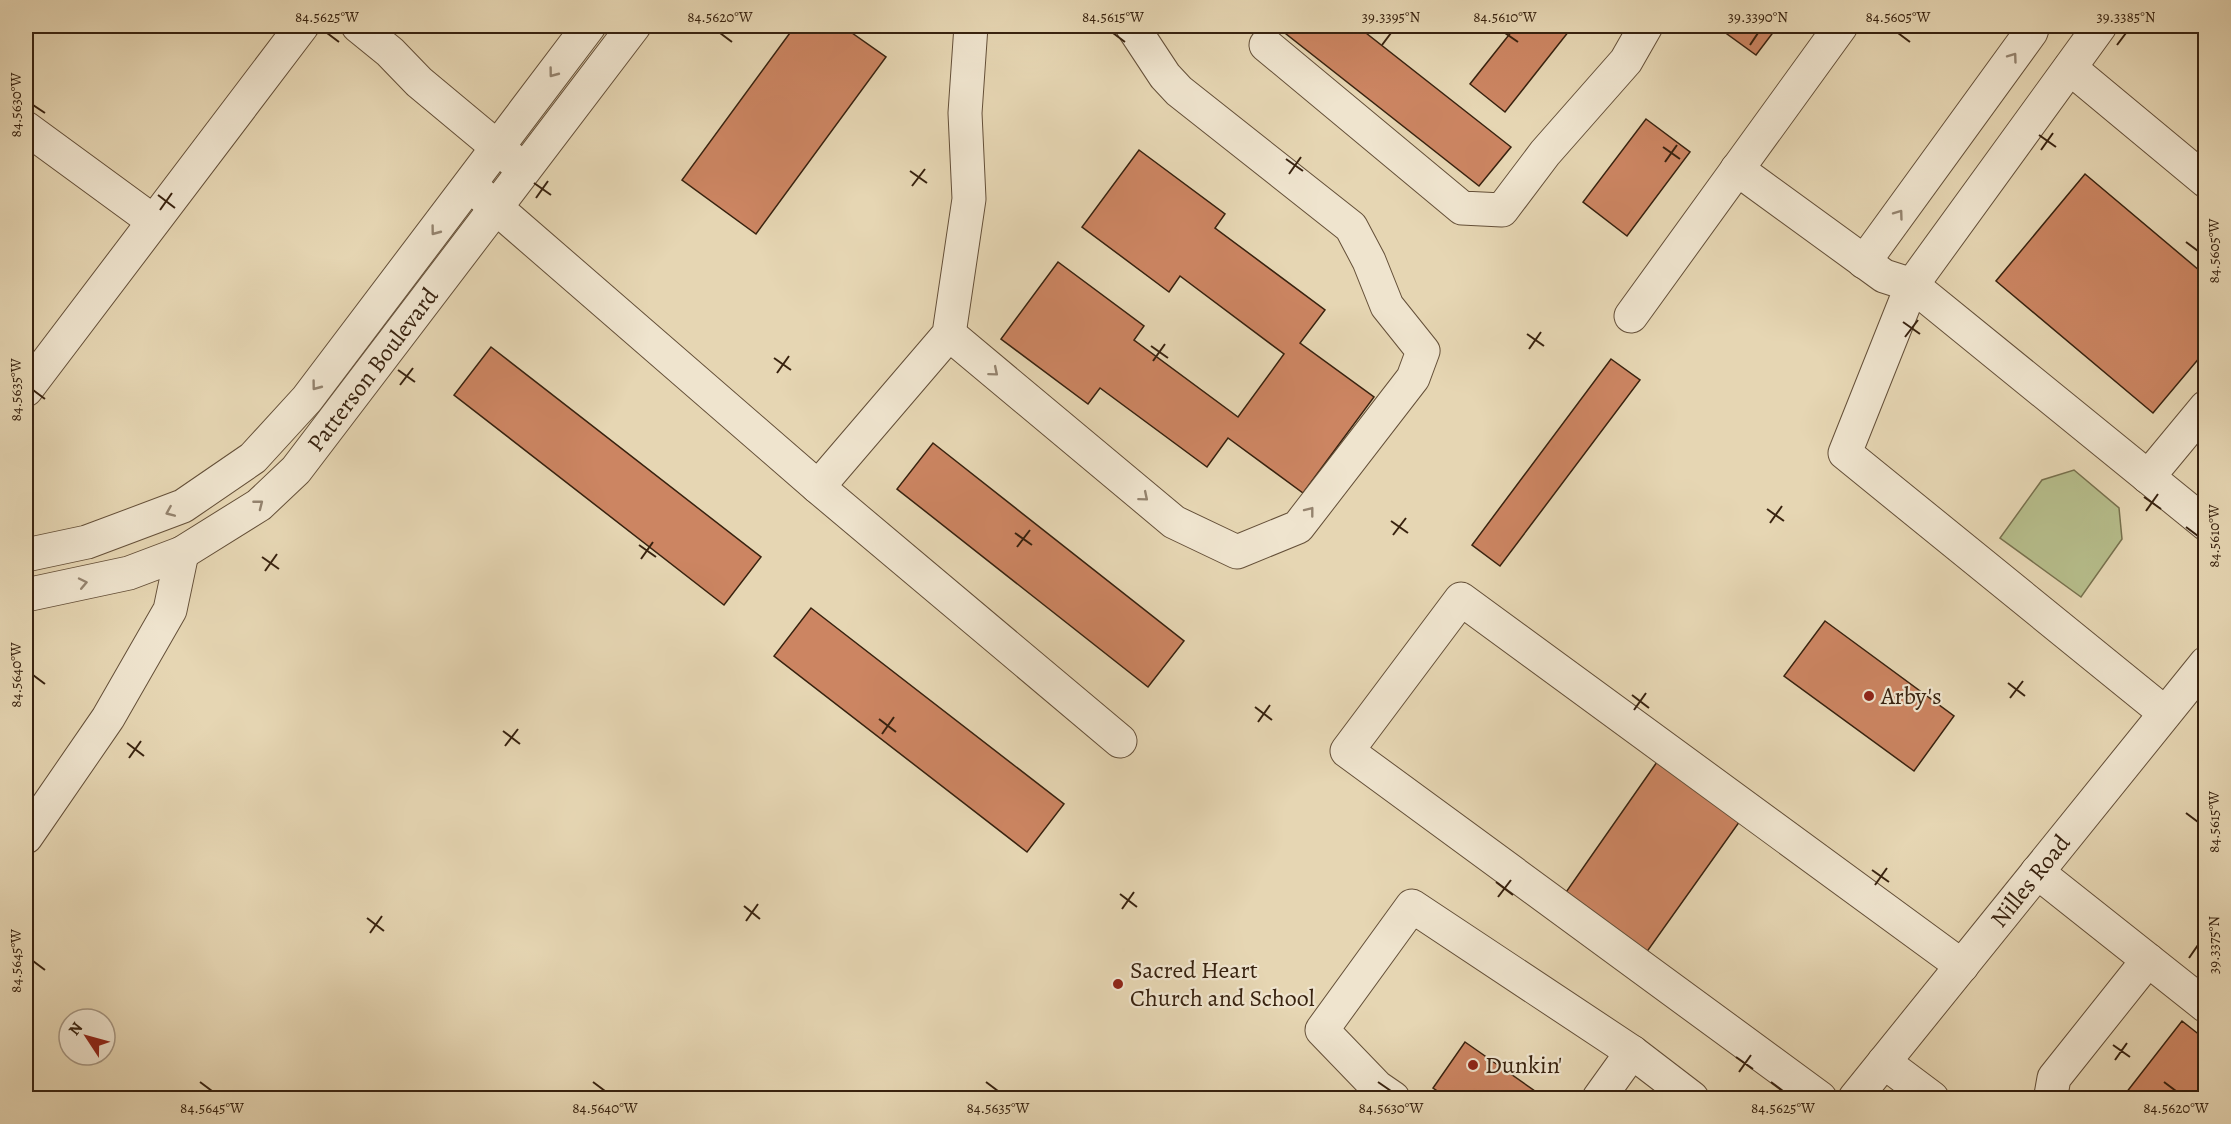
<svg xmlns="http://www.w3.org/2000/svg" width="2231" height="1124" viewBox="0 0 2231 1124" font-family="Alegreya,serif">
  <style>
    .green { fill: #b6bd8b; stroke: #77704d; stroke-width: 1.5 }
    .building { fill: #cc8562; stroke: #38220f; stroke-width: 1.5 }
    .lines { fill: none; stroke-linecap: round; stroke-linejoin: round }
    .minor-casing { stroke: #644f38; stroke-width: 35 }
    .minor { stroke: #efe4ce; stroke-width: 33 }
    .oneway { stroke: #94836e }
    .ticks { fill: none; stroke: #38220f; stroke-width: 2 }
    .poi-dot { fill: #8f2418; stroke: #efe4ce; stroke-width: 2 }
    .labels { text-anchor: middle; stroke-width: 4.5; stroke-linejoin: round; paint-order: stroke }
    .street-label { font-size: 24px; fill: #38220f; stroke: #efe4ce }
    .poi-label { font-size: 24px; fill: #38220f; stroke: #efe4ce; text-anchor: start }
    .neatline { fill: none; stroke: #38220f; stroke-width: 2 }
    .ticks-label { font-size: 15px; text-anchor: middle; fill: #38220f }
  </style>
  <rect width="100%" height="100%" fill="#e6d6b3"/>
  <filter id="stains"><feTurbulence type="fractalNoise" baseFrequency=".00333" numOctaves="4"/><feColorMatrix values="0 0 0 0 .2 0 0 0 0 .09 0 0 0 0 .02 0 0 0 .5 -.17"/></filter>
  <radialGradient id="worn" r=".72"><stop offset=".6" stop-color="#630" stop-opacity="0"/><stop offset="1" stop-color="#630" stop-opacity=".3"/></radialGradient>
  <!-- green -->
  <path class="green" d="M2074,470L2119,508L2122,539L2081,597L2000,538L2042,480Z"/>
  <!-- building -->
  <path class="building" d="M795,26H842L886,57L756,234L682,180Z
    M1276,26H1357L1511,147L1479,186Z
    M1516,26H1573L1505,112L1470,84Z
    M1716,26H1778L1756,55Z
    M1646,119L1690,152L1627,236L1583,202Z
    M1139,150L1225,214L1215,228L1325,310L1300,343L1374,397L1303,493L1228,438L1207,467L1100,388L1088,404L1001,339L1058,262L1144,326L1134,340L1238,417L1284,354L1180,276L1169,292L1082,227Z
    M2085,174L2206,276V350L2153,413L1996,281Z
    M491,347L761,557L724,605L454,395Z
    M1611,359L1640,380L1500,566L1472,545Z
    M933,443L1184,641L1148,687L897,489Z
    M811,608L1064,804L1027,852L774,656Z
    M1825,621L1954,716L1914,771L1784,676Z
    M1657,762L1740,821L1646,953L1564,895Z
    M2182,1021L2206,1040V1098H2122Z
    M1465,1042L1545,1098H1448L1433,1088Z"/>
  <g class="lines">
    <!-- minor casing -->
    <g class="minor-casing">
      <g id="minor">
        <path d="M358,26L390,52L419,82L515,162"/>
        <path d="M2100,26L1912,285L1845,453L2165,713"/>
        <path d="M1266,45L1462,208L1502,210L1545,153L1626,61L1646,26"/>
        <path d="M2070,68L2206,181"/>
        <path d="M26,128L153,221"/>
        <path d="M1737,169L1884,276L1912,285L2206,524"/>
        <path d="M470,185L818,487L1120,741"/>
        <path d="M1864,262L2031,32L2033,26"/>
        <path d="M1631,316L1841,26"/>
        <path d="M949,334L1174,522L1237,552L1298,527L1413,378L1423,351L1387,306L1369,261L1351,227L1179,91L1165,76L1132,26"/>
        <path d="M26,390L302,26"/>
        <path d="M2148,477L2206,407"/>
        <path d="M818,487L949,334L969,199L965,113L971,26"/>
        <path d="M26,555L87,542L183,506L253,458L307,399L589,26"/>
        <path id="s1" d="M26,595L129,573L182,553L259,505L296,470L634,26"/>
        <path d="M26,837L108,718L170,610L182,553"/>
        <path d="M2037,872L2206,1006"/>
        <path d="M1884,1062L1932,1098"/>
        <path d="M1393,1098L1377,1087L1322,1030L1412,906L1632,1052"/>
        <path d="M1599,1098L1632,1052L1692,1098"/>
        <path d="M1820,1098L1347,751L1461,599L1962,966"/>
        <path id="s2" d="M1855,1098L2206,663"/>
        <path d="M2053,1098L2051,1095L2054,1078L2148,960"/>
      </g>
    </g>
    <!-- minor -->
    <use href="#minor" class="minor"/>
  </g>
  <!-- one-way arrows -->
  <defs><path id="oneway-chevron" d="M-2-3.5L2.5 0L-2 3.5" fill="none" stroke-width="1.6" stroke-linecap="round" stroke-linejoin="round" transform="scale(1.5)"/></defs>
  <g class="oneway">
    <use href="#oneway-chevron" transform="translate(2013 57) rotate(-54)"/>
    <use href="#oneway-chevron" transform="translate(553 73) rotate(127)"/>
    <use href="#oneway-chevron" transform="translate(1899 214) rotate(-54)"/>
    <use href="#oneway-chevron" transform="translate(435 231) rotate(127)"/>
    <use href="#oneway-chevron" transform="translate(994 372) rotate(40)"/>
    <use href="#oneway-chevron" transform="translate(316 386) rotate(127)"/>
    <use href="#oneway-chevron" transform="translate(1144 497) rotate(40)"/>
    <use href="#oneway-chevron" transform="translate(259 504) rotate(-38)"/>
    <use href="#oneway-chevron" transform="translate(1310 511) rotate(-52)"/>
    <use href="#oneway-chevron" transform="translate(170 512) rotate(157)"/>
    <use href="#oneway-chevron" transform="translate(83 583) rotate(-12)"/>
  </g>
  <!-- ticks -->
  <path class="ticks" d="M327,33L339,42M720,33L732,42M1113,33L1125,42M1505,33L1518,42M1898,33L1910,42M1382,45L1391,33M1750,45L1758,33M2117,45L2126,33M33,105L45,113M2039,135L2056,147M1663,147L1680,159M2041,150L2053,133M1286,159L1303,171M1665,162L1677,145M910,171L927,183M1289,174L1301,157M534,183L551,195M912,186L925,169M158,195L175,208M536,198L548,181M160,210L172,193M2186,242L2198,251M1903,322L1920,334M1527,334L1544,346M1905,337L1918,320M1151,346L1168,358M1529,349L1541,332M774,358L791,370M1153,361L1165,344M398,370L415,382M777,373L789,356M400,385L413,368M33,390L45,399M2144,497L2161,509M1767,509L1784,521M2146,511L2158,494M1391,521L1408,533M1770,523L1782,506M2186,527L2198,536M1015,533L1032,545M1393,535L1406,518M639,545L656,557M1017,547L1030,530M262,557L279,569M641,559L653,542M265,571L277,554M33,675L45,684M2008,683L2025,696M1632,695L1649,708M2010,698L2023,681M1255,707L1272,720M1634,710L1646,693M879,719L896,732M1258,722L1270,705M503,731L520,744M882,734L894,717M127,743L144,756M505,746L518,729M129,758L141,741M2186,813L2198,822M1872,870L1889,882M1496,882L1513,895M1875,885L1887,868M1120,894L1137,907M1498,897L1511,880M744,906L760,919M1122,909L1134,892M367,918L384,931M746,921L758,904M370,933L382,916M2189,958L2198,945M33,961L45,970M2113,1045L2130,1057M1736,1057L1753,1069M2115,1060L2127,1043M1739,1072L1751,1055M200,1082L212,1091M593,1082L605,1091M986,1082L998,1091M1378,1082L1391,1091M1771,1082L1783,1091M2164,1082L2176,1091"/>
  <!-- markers -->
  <g class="poi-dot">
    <circle cx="1869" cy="696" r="6"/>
    <circle cx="1118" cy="984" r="6"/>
    <circle cx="1473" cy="1065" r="6"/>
  </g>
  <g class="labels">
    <!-- street labels -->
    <g class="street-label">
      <text dy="8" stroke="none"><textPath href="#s1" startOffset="430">Patterson Boulevard</textPath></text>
      <text dy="8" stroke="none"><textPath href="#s2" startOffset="279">Nilles Road</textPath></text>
    </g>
    <!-- poi labels -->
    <g class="poi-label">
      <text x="1881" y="704">Arby's</text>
      <text x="1130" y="978">Sacred Heart<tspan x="1130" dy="28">Church and School</tspan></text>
      <text x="1485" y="1073">Dunkin'</text>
    </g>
  </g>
  <!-- margin -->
  <rect width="2231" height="1124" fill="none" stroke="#e6d6b3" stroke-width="66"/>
  <!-- north arrow -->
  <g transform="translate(87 1037) rotate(306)"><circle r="28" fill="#efe4ce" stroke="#a69682" stroke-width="1.5"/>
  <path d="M0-4.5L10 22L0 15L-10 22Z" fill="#8f2418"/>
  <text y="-9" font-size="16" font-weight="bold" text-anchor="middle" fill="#38220f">N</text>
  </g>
  <rect x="33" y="33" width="2165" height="1058" class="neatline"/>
  <g class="ticks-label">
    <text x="327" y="22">84.5625°W</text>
    <text x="720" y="22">84.5620°W</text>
    <text x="1113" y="22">84.5615°W</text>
    <text x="1391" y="22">39.3395°N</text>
    <text x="1505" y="22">84.5610°W</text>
    <text x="1758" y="22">39.3390°N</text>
    <text x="1898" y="22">84.5605°W</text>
    <text x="2126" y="22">39.3385°N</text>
    <text transform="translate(16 105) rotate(-90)" y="5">84.5630°W</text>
    <text transform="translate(2214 251) rotate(-90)" y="5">84.5605°W</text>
    <text transform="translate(16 390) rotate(-90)" y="5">84.5635°W</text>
    <text transform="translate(2214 536) rotate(-90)" y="5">84.5610°W</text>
    <text transform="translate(16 675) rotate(-90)" y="5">84.5640°W</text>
    <text transform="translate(2214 822) rotate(-90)" y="5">84.5615°W</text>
    <text transform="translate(2214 945) rotate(-90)" y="5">39.3375°N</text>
    <text transform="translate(16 961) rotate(-90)" y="5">84.5645°W</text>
    <text x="212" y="1113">84.5645°W</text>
    <text x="605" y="1113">84.5640°W</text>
    <text x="998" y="1113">84.5635°W</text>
    <text x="1391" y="1113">84.5630°W</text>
    <text x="1783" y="1113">84.5625°W</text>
    <text x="2176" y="1113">84.5620°W</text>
  </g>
  <rect width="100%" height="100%" filter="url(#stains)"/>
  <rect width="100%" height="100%" fill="url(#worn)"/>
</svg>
